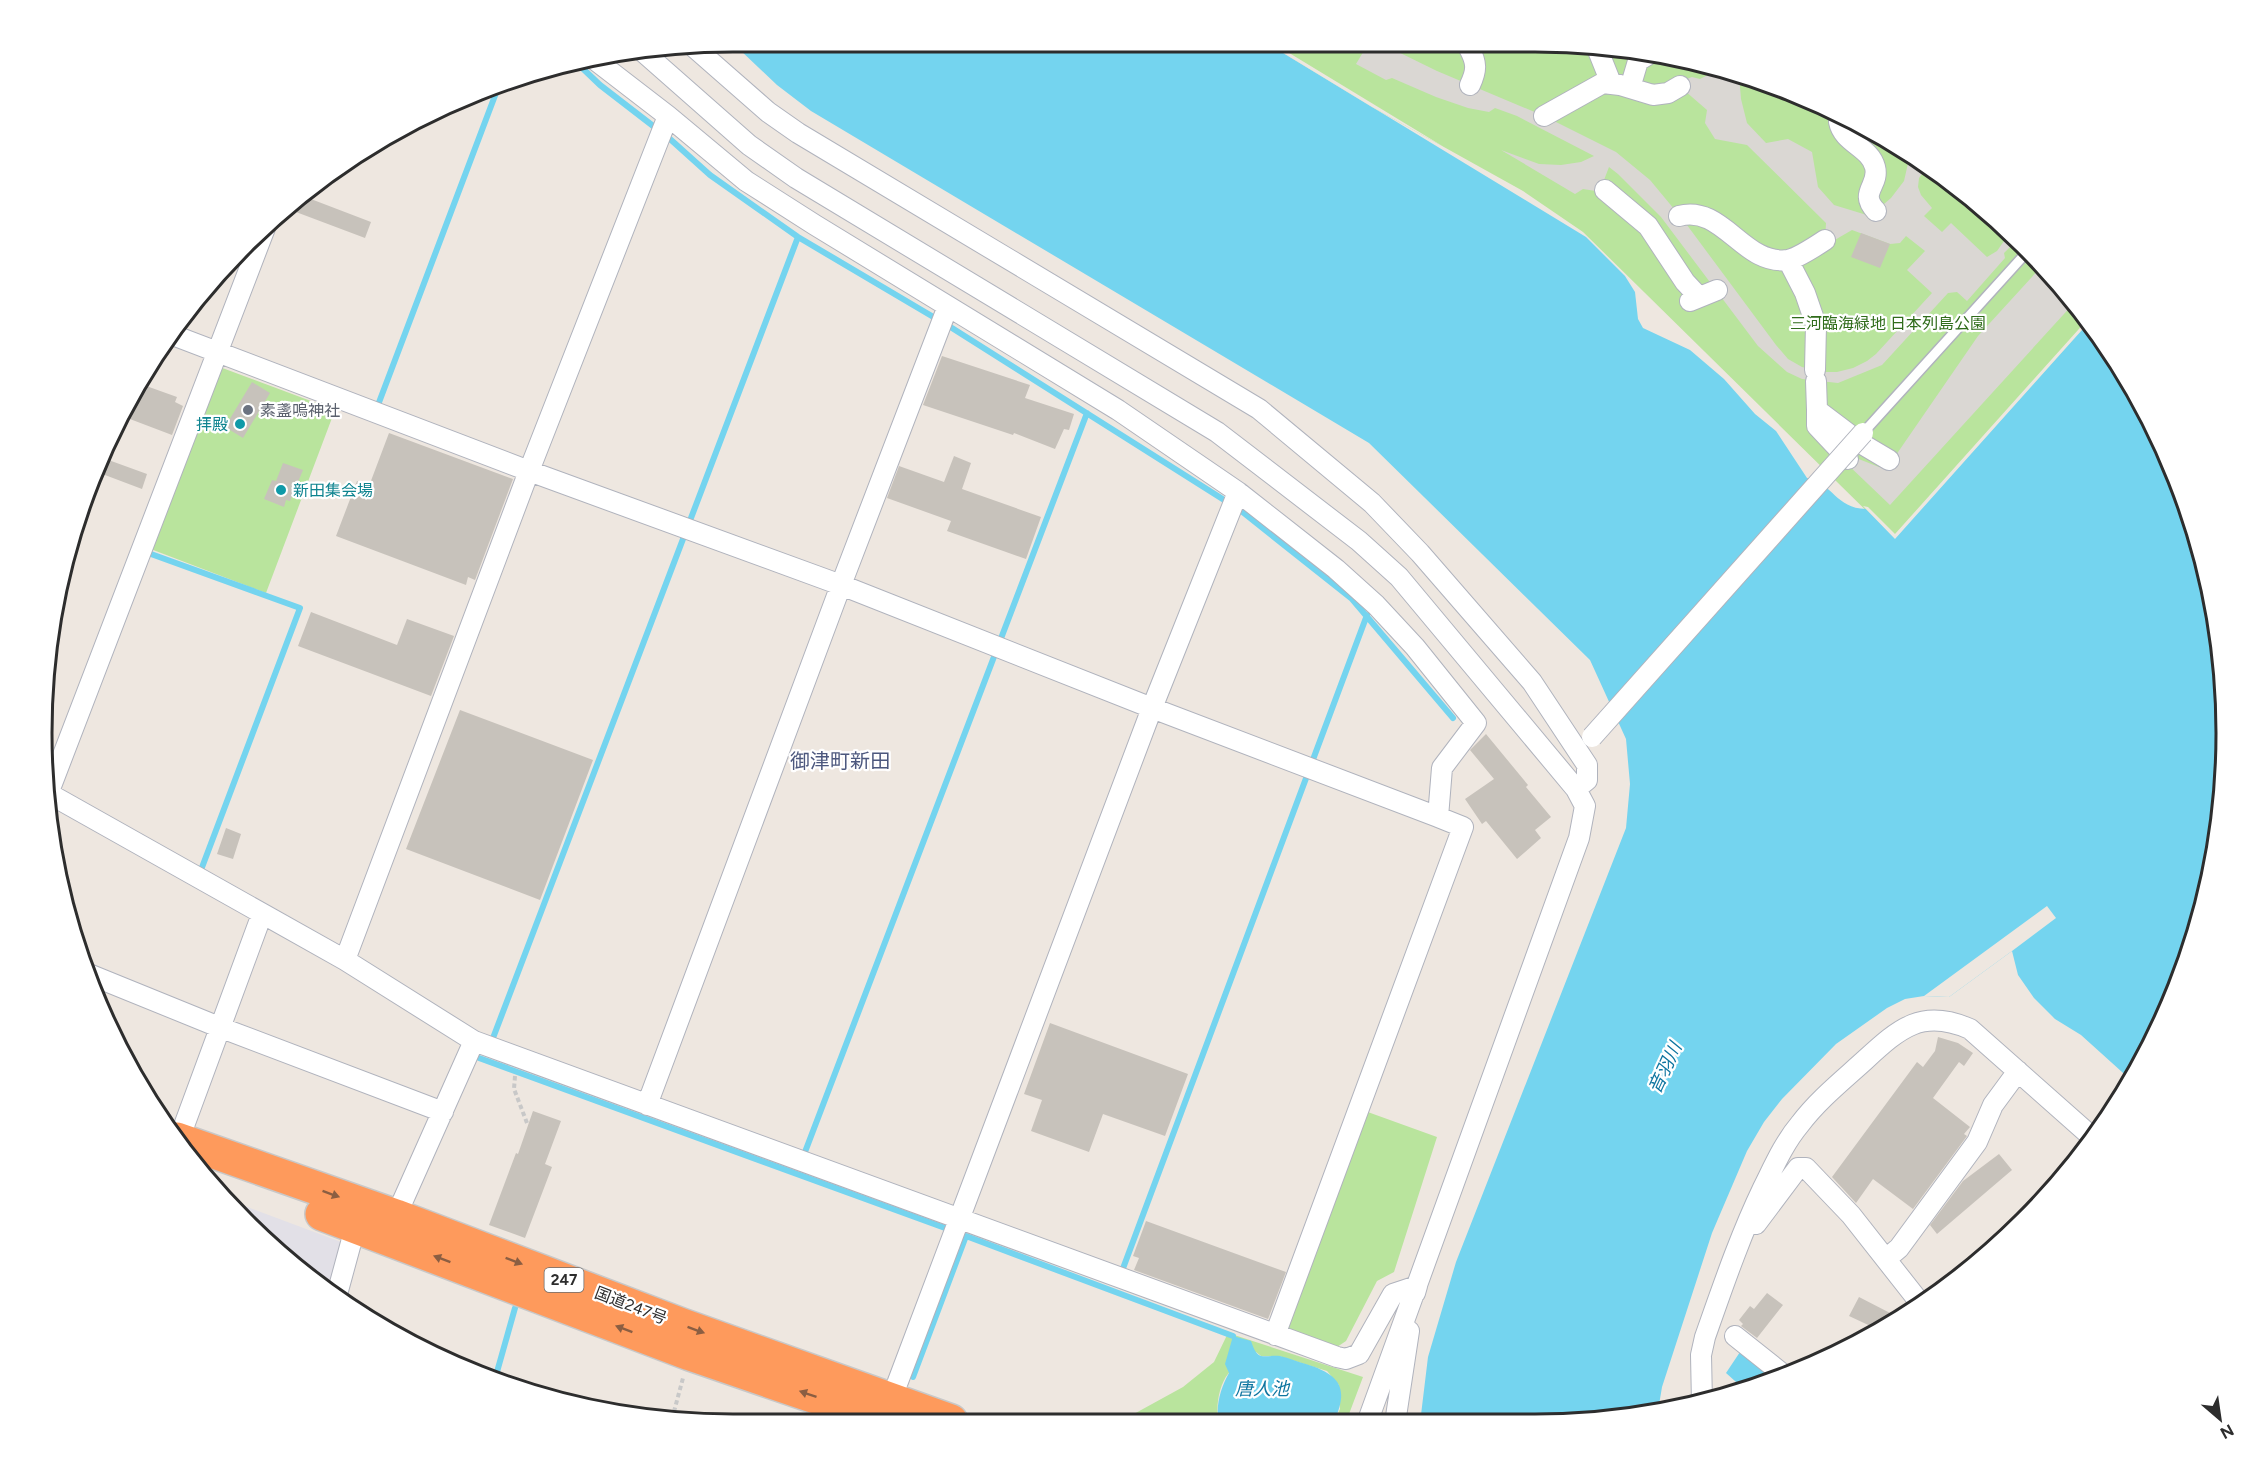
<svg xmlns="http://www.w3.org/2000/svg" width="2268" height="1467" viewBox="0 0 2268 1467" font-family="Figtree,'Noto Sans JP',sans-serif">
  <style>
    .industrial { fill: #e2e0e7 }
    .green { fill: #b9e49d }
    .plaza { fill: #dad7d3 }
    .water { fill: #74d4ef }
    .pier { fill: #eee7e0 }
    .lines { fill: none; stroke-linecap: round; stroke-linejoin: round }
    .stream { stroke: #74d4ef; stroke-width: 6 }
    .building { fill: #c7c2bb }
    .lane-casing { stroke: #b0b3bd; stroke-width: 12 }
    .street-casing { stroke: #b0b3bd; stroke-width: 22 }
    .highway-casing { stroke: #c8c8c8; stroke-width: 36 }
    .path { stroke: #c8c8c8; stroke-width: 4; stroke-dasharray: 4.5 3; stroke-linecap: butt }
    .lane { stroke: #fff; stroke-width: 9 }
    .street { stroke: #fff; stroke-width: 20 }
    .highway { stroke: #fe9a5c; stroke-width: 33 }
    .street-bridge-casing { stroke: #b0b3bd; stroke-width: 22; stroke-linecap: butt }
    .street-bridge { stroke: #fff; stroke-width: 20 }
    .oneway { fill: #8b5e42 }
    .worship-dot { fill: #6b7280; stroke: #fff; stroke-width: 2 }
    .culture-dot { fill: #0f9aa8; stroke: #fff; stroke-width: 2 }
    .labels { text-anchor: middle; stroke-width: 4.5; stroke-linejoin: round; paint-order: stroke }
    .shield { fill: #fff; stroke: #6c6c6c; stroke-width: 1.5 }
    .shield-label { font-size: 15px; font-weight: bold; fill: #2d2d2d }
    .park-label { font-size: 16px; fill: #306c1b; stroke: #fff }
    .worship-label { font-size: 16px; fill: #5b616d; stroke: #fff; text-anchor: start }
    .culture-label { font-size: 16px; fill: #0d838f; stroke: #fff; text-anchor: end }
    .street-label { font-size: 16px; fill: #2d2d2d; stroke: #fff }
    .water-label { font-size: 18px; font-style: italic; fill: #0e75a0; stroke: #fff }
    .quarter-label { font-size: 20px; fill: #4d587e; stroke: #fff }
    .rim { fill: none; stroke: #2d2d2d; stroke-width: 3 }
  </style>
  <rect width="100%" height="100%" fill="#eee7e0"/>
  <!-- industrial -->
  <path class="industrial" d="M221,1197L341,1242L327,1291L278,1254Z"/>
  <!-- green -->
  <path class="green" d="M1275,48H1625L1714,66L1840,113L1990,213L2083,312L2089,322L1895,539L1583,232L1523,191L1372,107Z
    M217,366L335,410L266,593L148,548Z
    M1365,1111L1437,1137L1394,1272L1377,1281L1346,1341L1337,1347L1290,1332L1287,1327Z
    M1228,1333L1363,1377L1346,1422H1334L1340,1409L1339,1385L1327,1371L1279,1356H1261L1256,1352C1247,1359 1235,1365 1228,1374C1219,1385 1215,1408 1219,1422L1133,1421L1132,1415L1183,1387L1214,1362Z"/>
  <!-- plaza -->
  <path class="plaza" d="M1364,48H1390L1437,71L1544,116L1616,152L1650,180L1684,221L1776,345L1788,359L1802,367L1824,372H1837L1853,368L1867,361L1876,354L1932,293L1907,270L1925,251L1906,236L1900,243L1890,244L1852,230L1833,241L1825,240L1826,223L1747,145L1715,139L1705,123L1707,110L1677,84L1684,80L1692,77L1700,79L1721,68L1739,75L1741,99L1747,123L1766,143L1788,139L1812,152L1818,187L1834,205L1870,216L1891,198L1904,181L1909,159L1925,170L1919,178L1918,187L1921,195L1932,208L1924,216L1942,232L1951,223L1987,257L1997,251L2009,234L2016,241L2004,253L2005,258L1967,301L1957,292L1948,293L1882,365L1838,383L1802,379L1787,372L1758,346L1661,217L1618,174L1609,167L1604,180L1607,188L1602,192L1583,189L1575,194L1501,150L1539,164L1561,165L1581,162L1594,156L1517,116L1495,108L1489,112L1468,108L1436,97L1392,78L1386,80L1356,64L1365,49Z
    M1813,103L1840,113L1860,127L1826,117Z
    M2041,267L2074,303L1890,505L1845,462L1851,456L1879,467L1896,455L1978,336Z"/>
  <!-- water -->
  <path class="water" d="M738,48H1275L1586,237L1625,276L1635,292L1638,319L1643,328L1690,350L1724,379L1755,414L1776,431L1807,478C1834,484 1835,508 1866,509L1895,538L2089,322L2155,427L2202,554L2224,688L2220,823L2189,955L2132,1081L2081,1035L2055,1019L2034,998L2018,975L2012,951L1949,997L1924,996L1905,999L1887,1008L1836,1044L1782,1099L1764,1122L1747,1151L1712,1233L1662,1387L1658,1411L1579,1424L1420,1423L1428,1357L1456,1262L1626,828L1630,784L1626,739L1590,660L1369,443L811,111L777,85Z
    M1233,1336L1251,1341C1253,1346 1255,1354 1261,1356C1267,1357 1274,1355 1280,1356C1289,1358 1298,1362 1306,1364C1341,1375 1349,1388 1334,1422H1219C1215,1406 1221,1387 1229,1373L1225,1364Z
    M1742,1349L1777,1377L1745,1390L1726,1373Z"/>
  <!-- pier -->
  <path class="pier" d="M1275,48H1281L1444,147L1372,107Z
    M2087,320L2089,322L1895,539L1863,506L1868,507L1895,534Z
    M2047,906L2056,918L2012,951L1949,997L1924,996Z"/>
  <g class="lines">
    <!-- stream -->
    <path class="stream" d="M577,63L600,85L670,139L710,175L798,237L952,328L1240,510L1352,599L1453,718
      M378,405L499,85
      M151,554L300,608L201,870
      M493,1038L798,237
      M479,1058L945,1228
      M805,1152L1087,413
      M1122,1271L1367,615
      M913,1377L966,1236L1233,1336
      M495,1379L515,1308"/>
  </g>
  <!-- building -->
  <path class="building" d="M303,196L371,222L365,238L288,209Z
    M1861,233L1890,244L1880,268L1851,257Z
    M942,356L1030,385L1025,398L1074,414L1069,430L1064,429L1055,449L1014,433L1013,435L923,405Z
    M252,382L270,393L243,438L225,427Z
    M138,383L177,397L175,402L183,406L172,435L122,416Z
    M389,433L513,479L475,580L468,577L466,585L336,536L357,481L369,486Z
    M954,456L971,463L962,489L1041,517L1026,559L947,531L951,521L887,498L899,466L944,482Z
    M103,458L147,474L142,489L97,472Z
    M283,463L303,470L290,501L286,500L284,507L264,499L272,480L276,481Z
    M311,612L397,645L407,619L454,636L431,696L298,646Z
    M460,710L593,760L540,900L406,849Z
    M1486,734L1528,785L1526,787L1551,817L1535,830L1541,838L1517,859L1486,821L1482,824L1465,799L1494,779L1470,750Z
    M226,828L241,834L233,859L217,854Z
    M1050,1023L1188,1074L1165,1136L1103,1114L1089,1152L1031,1131L1042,1100L1024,1094Z
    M1938,1037L1958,1043L1973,1053L1964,1066L1959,1062L1933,1098L1970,1127L1964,1134L1967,1136L1913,1209L1873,1179L1856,1203L1832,1177L1917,1062L1923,1067L1935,1051Z
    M533,1111L561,1121L545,1164L552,1167L525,1238L489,1225L516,1153L518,1154Z
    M1999,1154L2012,1170L1937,1234L1930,1225L1963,1181Z
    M1146,1221L1286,1272L1268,1319L1134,1270L1139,1258L1133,1256Z
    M1767,1293L1783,1305L1757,1338L1741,1326L1743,1324L1739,1320L1750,1306L1754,1309Z
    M1859,1297L1892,1314L1887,1324L1879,1330L1849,1316Z"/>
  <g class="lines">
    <!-- lane casing -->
    <g class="lane-casing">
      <path id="lane" d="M1863,433L2027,252"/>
    </g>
    <!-- street casing -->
    <g class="street-casing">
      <path id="street" d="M695,48L768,112L798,133L1259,409L1372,503L1420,553L1532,682L1587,765V780L1576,789
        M1469,48C1477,63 1477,70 1470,85
        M1597,48L1609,78L1608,82
        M640,49L749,145L796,178L1217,432L1359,541L1399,577L1576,789L1585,806L1579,838L1367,1423
        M594,59L668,116L746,181L815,225L1118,410L1238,492L1336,569L1376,605L1415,647L1476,723L1442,768L1438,817L1463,827L1275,1335
        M1630,88L1638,61L1651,53
        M1544,116L1603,83L1620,85L1653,95L1668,93L1680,86
        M1839,122C1843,143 1870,147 1875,167C1880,186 1858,192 1876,211
        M1605,190L1648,226L1685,282L1699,297
        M1679,216C1723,204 1743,266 1788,260C1797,258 1816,246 1825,240
        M1788,260L1805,293L1816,325L1815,370
        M1690,301L1717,290
        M170,334L529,471L841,585L1152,708L1438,817
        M1816,381L1817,410L1862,444L1889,460
        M1817,410V426L1848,459
        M46,792L345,960L474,1041L1337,1357L1346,1359L1359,1354L1393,1294L1417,1286L1415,1293
        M48,794L265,228
        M345,960L529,471L668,116
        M91,975L219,1027L443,1112
        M647,1105L841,585L948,306
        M185,1123L262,914
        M396,1216L474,1041
        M1756,1224L1798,1168H1806L1851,1215L1921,1304
        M1886,1259L1899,1248L1977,1142L1993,1105L2018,1071
        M336,1298L358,1217
        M1735,1336L1784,1375
        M891,1400L1152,708L1238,492
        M1702,1403L1701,1355L1705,1337C1723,1286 1740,1236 1763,1188C1774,1166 1784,1143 1800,1124C1818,1100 1843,1080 1865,1060C1900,1028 1922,1008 1970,1029L2092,1137
        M1395,1423L1409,1331"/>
    </g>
    <!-- highway casing -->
    <g class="highway-casing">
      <path id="highway" d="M177,1139L396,1216L682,1325L951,1421
        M322,1214L690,1354L862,1413"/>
    </g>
    <!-- path -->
    <path class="path" d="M515,1076L514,1089L527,1123
      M672,1419L683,1378"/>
    <!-- lane -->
    <use href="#lane" class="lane"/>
    <!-- street -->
    <use href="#street" class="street"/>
    <!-- highway -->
    <use href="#highway" class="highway"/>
    <!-- street-bridge casing -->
    <g class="street-bridge-casing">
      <path id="street-bridge" d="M1592,737L1863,433"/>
    </g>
    <!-- street-bridge -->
    <use href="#street-bridge" class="street-bridge"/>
  </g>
  <!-- one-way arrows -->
  <defs><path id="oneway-solid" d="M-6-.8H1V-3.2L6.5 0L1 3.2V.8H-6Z" transform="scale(1.5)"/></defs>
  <g class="oneway">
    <use href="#oneway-solid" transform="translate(331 1194) rotate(20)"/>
    <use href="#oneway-solid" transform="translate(442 1259) rotate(-159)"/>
    <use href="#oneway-solid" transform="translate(514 1261) rotate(21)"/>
    <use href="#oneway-solid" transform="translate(624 1329) rotate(-159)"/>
    <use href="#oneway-solid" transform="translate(696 1330) rotate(20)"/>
    <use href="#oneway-solid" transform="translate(808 1394) rotate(-161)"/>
  </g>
  <!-- markers -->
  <circle class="worship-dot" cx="248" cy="410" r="6"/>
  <g class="culture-dot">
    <circle cx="240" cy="424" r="6"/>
    <circle cx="281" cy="490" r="6"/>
  </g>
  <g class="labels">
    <!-- shield labels -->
    <rect class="shield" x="544.5" y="1268" width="39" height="24" rx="4.5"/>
    <g class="shield-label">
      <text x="564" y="1285">247</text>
    </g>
    <!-- park labels -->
    <g class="park-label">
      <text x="1888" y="329">三河臨海緑地 日本列島公園</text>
    </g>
    <!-- worship labels -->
    <g class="worship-label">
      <text x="260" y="416">素盞嗚神社</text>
    </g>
    <!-- culture labels -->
    <g class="culture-label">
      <text x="228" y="430">拝殿</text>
      <text x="293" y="496" text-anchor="start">新田集会場</text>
    </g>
    <!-- street labels -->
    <g class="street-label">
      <text transform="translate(631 1305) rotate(21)" y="6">国道247号</text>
    </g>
    <!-- water labels -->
    <g class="water-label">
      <text transform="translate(1665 1068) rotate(-65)" y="6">音羽川</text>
      <text x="1262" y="1395">唐人池</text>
    </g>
    <!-- quarter labels -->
    <g class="quarter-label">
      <text x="840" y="768">御津町新田</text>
    </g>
  </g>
  <!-- crop -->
  <path d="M0 0H2268V1467H0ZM733 52H1535A681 681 0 0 1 2216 733V733A681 681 0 0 1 1535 1414H733A681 681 0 0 1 52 733V733A681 681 0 0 1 733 52Z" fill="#fff" fill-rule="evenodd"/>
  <path class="rim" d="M733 52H1535A681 681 0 0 1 2216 733V733A681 681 0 0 1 1535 1414H733A681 681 0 0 1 52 733V733A681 681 0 0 1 733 52Z"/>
  <!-- north arrow -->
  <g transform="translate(2220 1419) rotate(151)" stroke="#ffffff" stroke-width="4.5" paint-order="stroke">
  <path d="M0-4.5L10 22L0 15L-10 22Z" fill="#2d2d2d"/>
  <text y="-9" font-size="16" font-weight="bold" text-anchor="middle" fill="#2d2d2d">N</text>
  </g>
</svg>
